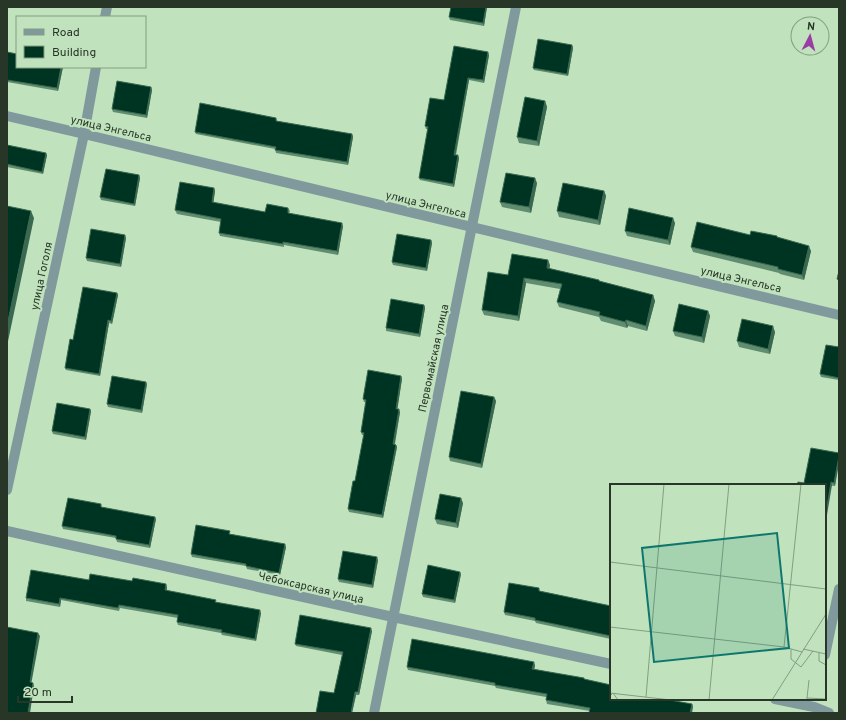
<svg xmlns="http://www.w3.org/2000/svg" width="846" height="720" viewBox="0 0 846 720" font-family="Overpass,sans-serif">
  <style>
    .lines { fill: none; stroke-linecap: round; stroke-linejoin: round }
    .minor { stroke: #80999c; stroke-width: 10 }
    .wall { fill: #608c70 }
    .shaded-wall { fill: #3a6850 }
    .building { fill: #003422; stroke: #3a6850 }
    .labels { text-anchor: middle; stroke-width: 4; stroke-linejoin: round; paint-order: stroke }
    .street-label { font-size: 11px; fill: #283627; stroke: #c0e3bd }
    .inset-road { fill: none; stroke: #839e81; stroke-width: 1 }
    .view { fill: #0f766e; fill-opacity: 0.15; stroke: #0f766e; stroke-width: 2 }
    .inset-edge { fill: none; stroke: #283627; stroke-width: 2 }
  </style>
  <rect width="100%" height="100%" fill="#c0e3bd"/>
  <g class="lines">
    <!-- minor -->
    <path class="minor" d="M105,17L107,7
      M7,116L84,134L839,315
      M7,490L84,134L96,67
      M7,531L393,617L611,664
      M825,655L839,589
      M775,699L814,707L829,713
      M374,713L516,7"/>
  </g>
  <!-- wall -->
  <path class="wall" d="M451,7H487L484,26L450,20L449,17Z
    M572,45L573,48L568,76L534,70L533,68Z
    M7,52L63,67L58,91L7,82Z
    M489,55L484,83L469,80L456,155L459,158L454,187L420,180L419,178L428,129H426L425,126L444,100Z
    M151,87L152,90L147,118L113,112L112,109Z
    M545,101L547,107L539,146L519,143L517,137Z
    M276,118L277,121L352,134L353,137L348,165L276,153L275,149L196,134L195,132Z
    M7,145L47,155L43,174L7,167Z
    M139,175L140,178L135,206L101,200L100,197Z
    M537,183L531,213L502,207L500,202Z
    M214,188L215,191L213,203L265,212L288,208L290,211L289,213L343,226L338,255L284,245V247L220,236L219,233L221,222L177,214L175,210Z
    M604,191L606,196L600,225L559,217L557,211Z
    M675,223L670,245L627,236L625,231Z
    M750,235L777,236V238L811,251L804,280L780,274L779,273L693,252L691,247Z
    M126,238L121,267L87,261L86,258Z
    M431,240L432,243L427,271L393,265L392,262Z
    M550,265L549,268L653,295L655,301L647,331L628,326L627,328L601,321L599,317L559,307L557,302L560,289L526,283L519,321L484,315L482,310L508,275Z
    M117,293L118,295L112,324L109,323L100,376L66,370L65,368L73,340Z
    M424,305L425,308L420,337L386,331V328Z
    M708,311L710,316L704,343L675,336L673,331Z
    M775,332L770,354L739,347L737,341Z
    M839,347V380L821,377L820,374Z
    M401,376L402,379L397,409L400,412L395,444L397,447L383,518L349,512L348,509L355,481L364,435H362L361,432L366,402H364L363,399Z
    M147,384L142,413L108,407L107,404Z
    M494,397L496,401L482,468L450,461L449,457Z
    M90,409L91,411L86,440L53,434L52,431Z
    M839,453L835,486L804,483Z
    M463,503L458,528L437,524L435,519Z
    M102,507L156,519L150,548L117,542L116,538L63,529L62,526Z
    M231,534L286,547L280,575L247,569L246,566L192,557L191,554Z
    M378,560L373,588L339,582L338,579Z
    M461,574L455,603L423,597L422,594Z
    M89,580L167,587V591L261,613L256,641L222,635L221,633L178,625L177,622L178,618L120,608L119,611L61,600L60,607L26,601V598Z
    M540,590V591L611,606V639L536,623L535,621L505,615L504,612Z
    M372,631L359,695H356L352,713H316L334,693L342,655L296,646L295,644Z
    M535,665L534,669L585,679L611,699H666V700L692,704L693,707L590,711L547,704L546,700V697L496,688L495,686L408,670L407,667Z"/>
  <!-- shaded-wall -->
  <path class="shaded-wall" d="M486,7H487L484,26L483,23Z
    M572,45L573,48L568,76L567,74Z
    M488,52L489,55L484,83L483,80Z
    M61,67H63L58,91L57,88Z
    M468,78L469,80L455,157L454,155Z
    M151,87L152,90L147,118L146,115Z
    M545,101L547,107L539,146L537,141Z
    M352,134L353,137L348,165L347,162Z
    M46,153L47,155L43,174L42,172Z
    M458,155L459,158L454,187L453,184Z
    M139,175L140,178L135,206L134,204Z
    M535,178L537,183L531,213L529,207Z
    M214,188L215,191L213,206L212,202Z
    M604,191L606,196L600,225L598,220Z
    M31,211L34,218L7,346V326Z
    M673,218L675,223L670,245L668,240Z
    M342,223L343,226L338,255L337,251Z
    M125,235L126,238L121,267L120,264Z
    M431,240L432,243L427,271L426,268Z
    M809,246L811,251L804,280L802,275Z
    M548,260L550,265L549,273L547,268Z
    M524,278L526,283L519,321L518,316Z
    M117,293L118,295L112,324L111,321Z
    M653,295L655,301L647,331L646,326Z
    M424,305L425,308L420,337L419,334Z
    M708,311L710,316L704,343L702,337Z
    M108,320L109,323L100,376L99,374Z
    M626,320L628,326L627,328L625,322Z
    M773,326L775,332L770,354L768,349Z
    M401,376L402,379L397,412L396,409Z
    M146,382L147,384L142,413L141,410Z
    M494,397L496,401L482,468L481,464Z
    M90,409L91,411L86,440L85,437Z
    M399,409L400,412L394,447L393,444Z
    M396,445L397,447L383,518L382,515Z
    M839,456V464L835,486L834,483Z
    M831,482L832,485L825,527V519Z
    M461,498L463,503L458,528L456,523Z
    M155,517L156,519L150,548L149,545Z
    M285,544L286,547L280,575L279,573Z
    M377,557L378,560L373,588L372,585Z
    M460,572L461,574L455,603L454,600Z
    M166,584L167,587L166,593L165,590Z
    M60,598L61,600L60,607L59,604Z
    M260,610L261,613L256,641L255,639Z
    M371,628L372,631L359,695L358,692Z
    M38,633L40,636L31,685L30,682Z
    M534,662L535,665L534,672L532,669Z
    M33,683L34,686L30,713H28Z
    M355,692L356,695L352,713H351Z
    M692,704L693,707L692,713H690Z"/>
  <!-- building -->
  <path class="building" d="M451,7H486L483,23L449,17Z
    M538,39L572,45L567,74L533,68Z
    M454,46L488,52L483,80L468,78L454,155H458L453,184L419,178L428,127L425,126L430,98L444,100Z
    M7,52L17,54V67H61L57,88L7,80Z
    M117,81L151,87L146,115L112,109Z
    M525,97L545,101L537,141L517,137Z
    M200,103L276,118V121L352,134L347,162L275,150L276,147L195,132Z
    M7,145L46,153L42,172L7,164Z
    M106,169L139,175L134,204L100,197Z
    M506,173L535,178L529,207L500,202Z
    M180,182L214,188L212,202L265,212L267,204L288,208V213L342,223L337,251L283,242V244L219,233L221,219L175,210Z
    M563,183L604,191L598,220L557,211Z
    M7,206L31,211L7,326Z
    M629,208L673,218L668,240L625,231Z
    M697,222L750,235L751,231L777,236V237L809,246L802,275L778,269V267L691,247Z
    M91,229L125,235L120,264L86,258Z
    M397,234L431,240L426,268L392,262Z
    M512,254L548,260L547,268L599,280V281L653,295L646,326L626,320L625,322L599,315L600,312L557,302L562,284L524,278L518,316L482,310L488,272L508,275Z
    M839,271V280L837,279Z
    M83,287L117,293L111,321L108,320L99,374L65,368L70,339L73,340Z
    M391,299L424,305L419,334L386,328Z
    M679,304L708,311L702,337L673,331Z
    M742,319L773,326L768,349L737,341Z
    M826,345L839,347V378L820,374Z
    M368,370L401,376L396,409H399L393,444L396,445L382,515L348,509L353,481H355L364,433L361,432L366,400L363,399Z
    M112,376L146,382L141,410L107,404Z
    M461,391L494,397L481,464L449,457Z
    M57,403L90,409L85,437L52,431Z
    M811,448L839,453V456L834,483L831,482L825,519V485H797L798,482L804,483Z
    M440,494L461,498L456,523L435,519Z
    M68,498L101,504V507L155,517L149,545L116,539V536L62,526Z
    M196,525L230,531L229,534L285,544L279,573L246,566V564L191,554Z
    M343,551L377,557L372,585L338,579Z
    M428,565L460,572L454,600L422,594Z
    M31,570L89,580L90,574L132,581L133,578L166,584L165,590L216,600L215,602L260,610L255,639L221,632L222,630L177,622L178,615L119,605L118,608L60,598L59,604L26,598Z
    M509,583L539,588V591L611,606V636L535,620V618L504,612Z
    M300,615L371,628L358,692H355L351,713H316L320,691L334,693L343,652L295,644Z
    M7,627L38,633L30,682L33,683L28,713H7Z
    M412,639L534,662L532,669L584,678V679L611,685V699H664L692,704L690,713H589L590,708L546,700L547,694L495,685V683L407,667Z"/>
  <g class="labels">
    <!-- street labels -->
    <g class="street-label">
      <text transform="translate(111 128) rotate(13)" y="4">улица Энгельса</text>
      <text transform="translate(426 204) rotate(14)" y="4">улица Энгельса</text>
      <text transform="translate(41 276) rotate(-78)" y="4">улица Гоголя</text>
      <text transform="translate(741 279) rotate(13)" y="4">улица Энгельса</text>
      <text transform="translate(433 358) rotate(-78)" y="4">Первомайская улица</text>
      <text transform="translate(311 587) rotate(13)" y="4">Чебоксарская улица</text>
    </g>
  </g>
  <!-- overview -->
  <g transform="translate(610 484)">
    <rect width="216" height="216" fill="#c0e3bd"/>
    <path class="inset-road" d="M0,78L216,105M0,143L174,163L192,168M174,163L191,0M181,165V175L191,183L203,167M193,165L216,170M209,169V177L216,181M0,209L61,216M0,212L3,209L8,216M36,213L54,0M197,214L199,196M99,216L119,0M162,216L216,130M197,216V214L216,215"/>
    <path class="view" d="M167,49L179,164L44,178L32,64Z"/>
    <rect width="216" height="216" class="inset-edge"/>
  </g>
  <!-- border -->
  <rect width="846" height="720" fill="none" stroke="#283627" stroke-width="16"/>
  <!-- legend -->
  <rect x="16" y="16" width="130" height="52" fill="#c0e3bd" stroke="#839e81"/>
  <rect x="24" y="29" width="20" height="6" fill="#80999c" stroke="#839e81"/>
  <text x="52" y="36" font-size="12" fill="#283627">Road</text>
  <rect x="24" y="46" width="20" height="12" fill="#003422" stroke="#839e81"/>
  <text x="52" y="56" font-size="12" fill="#283627">Building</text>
  <!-- north arrow -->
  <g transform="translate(810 36) rotate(6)"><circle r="19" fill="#c0e3bd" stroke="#839e81"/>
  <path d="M0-3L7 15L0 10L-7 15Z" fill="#9a3ca5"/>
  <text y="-6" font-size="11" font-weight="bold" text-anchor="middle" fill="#283627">N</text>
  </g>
  <!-- scale -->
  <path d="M18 696v6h54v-6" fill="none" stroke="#283627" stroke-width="2"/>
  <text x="24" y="696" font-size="12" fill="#283627" stroke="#c0e3bd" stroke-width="3" paint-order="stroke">20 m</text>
</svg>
